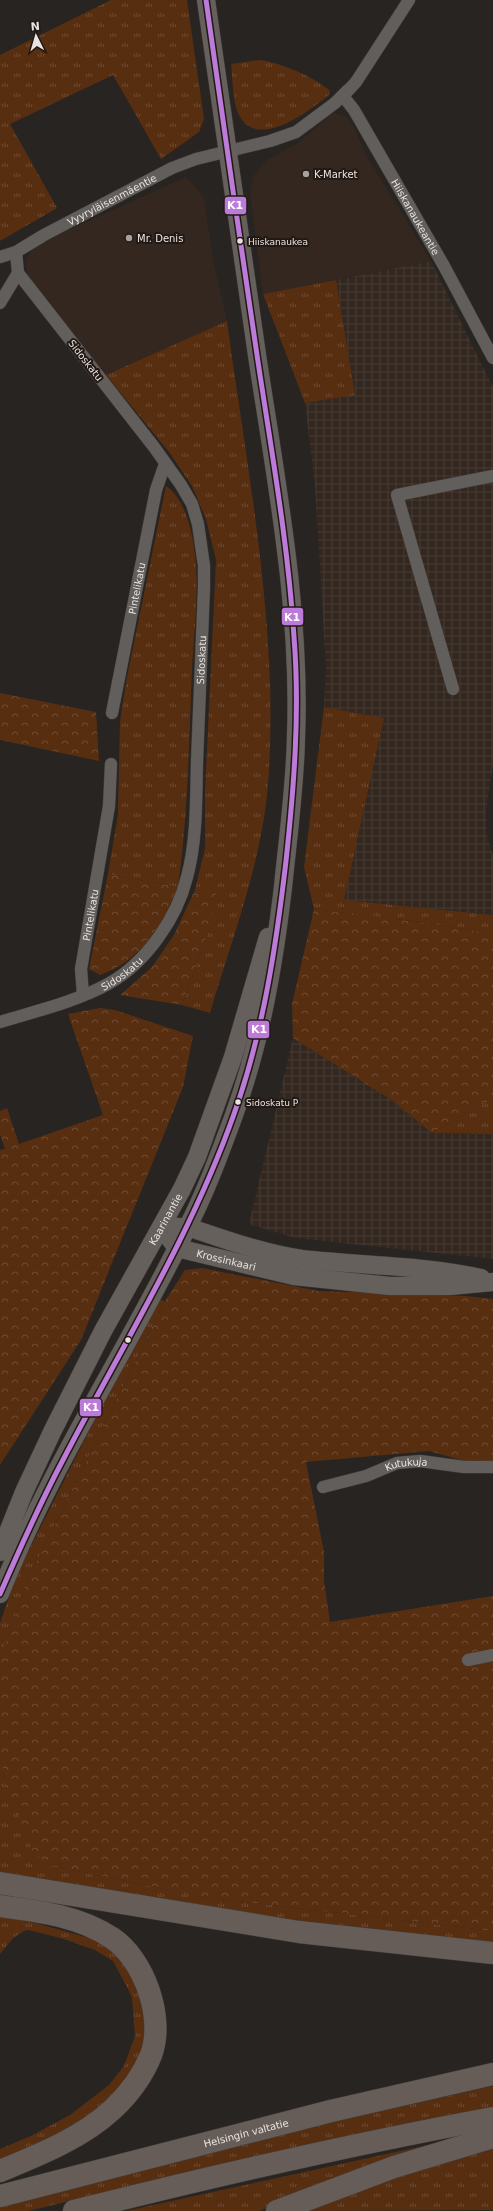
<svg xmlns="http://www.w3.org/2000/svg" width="493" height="2211" viewBox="0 0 493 2211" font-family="'DejaVu Sans',sans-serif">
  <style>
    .built { fill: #33271f }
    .industrial { fill: url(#industrial-grid) }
    .grass { fill: url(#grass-tufts) }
    .forest { fill: url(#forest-crowns) }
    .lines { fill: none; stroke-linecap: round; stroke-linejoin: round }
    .street-casing { stroke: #44403e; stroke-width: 13 }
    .secondary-casing { stroke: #44403e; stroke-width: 19 }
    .highway-casing { stroke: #44403e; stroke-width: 23 }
    .street { stroke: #625e5c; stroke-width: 12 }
    .secondary { stroke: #66605d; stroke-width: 18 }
    .highway { stroke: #665d58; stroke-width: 22 }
    .bus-1-casing { stroke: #221915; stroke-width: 8 }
    .bus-1 { stroke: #bd7bd9; stroke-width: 5 }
    .poi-dot { fill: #a6a19e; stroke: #221915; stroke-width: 1.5 }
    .bus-dot { fill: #eae4e1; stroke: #221915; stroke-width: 1.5 }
    .labels { text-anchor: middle; stroke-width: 4; stroke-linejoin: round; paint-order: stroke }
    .bus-label { font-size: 9px; fill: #eae4e1; stroke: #221915; text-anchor: start }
    .poi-label { font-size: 10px; fill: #eae4e1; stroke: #221915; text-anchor: start }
    .street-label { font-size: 10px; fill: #eae4e1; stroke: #221915 }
    .line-badge { stroke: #221915; stroke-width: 1.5 }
    .badge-label { font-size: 11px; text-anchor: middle; font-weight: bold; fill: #fff }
  </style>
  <defs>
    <pattern id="industrial-grid" width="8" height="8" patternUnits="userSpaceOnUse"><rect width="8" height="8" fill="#33271f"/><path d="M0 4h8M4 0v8" fill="none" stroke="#473c34"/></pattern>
    <pattern id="grass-tufts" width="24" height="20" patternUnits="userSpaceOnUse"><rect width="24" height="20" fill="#582e11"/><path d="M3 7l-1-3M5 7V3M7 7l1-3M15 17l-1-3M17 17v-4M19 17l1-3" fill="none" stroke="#704c33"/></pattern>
    <pattern id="forest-crowns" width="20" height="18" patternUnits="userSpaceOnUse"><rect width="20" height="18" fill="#582e11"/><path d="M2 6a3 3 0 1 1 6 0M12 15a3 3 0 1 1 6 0" fill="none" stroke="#704c33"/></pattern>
  </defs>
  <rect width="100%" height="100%" fill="#282421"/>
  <!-- built -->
  <path class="built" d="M335,113L346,117L353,125L365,153L431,261L263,294L250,193L254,175L267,160L298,143L329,116Z
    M186,177L204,197L213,259L227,321L106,375L30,282L25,264L27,258L33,248L40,243Z"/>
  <!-- industrial -->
  <path class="industrial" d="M431,261L493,387V764L486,811L487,835L493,856V915L344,900L384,718L324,707L326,666L315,487L305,403L355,394L336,280Z
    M293,1038L390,1099L432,1133L493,1134V1259L295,1238L249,1224Z"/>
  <!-- grass -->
  <path class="grass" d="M111,0H187L204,119L199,132L161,159L113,75L10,124L57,208L0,241V55Z
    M259,60C279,62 315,77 330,91L329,95C310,110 256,153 238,113C232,98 233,79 231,64Z
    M336,280L355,395L305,403L263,294Z
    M227,321C247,470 280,634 268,784C262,862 232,938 210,1013L182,1005L209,930L215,893L195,890L205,848V792L216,560L206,519L192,486L169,452L106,375Z
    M166,486C184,499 191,526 194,548C200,583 194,633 192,669C189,742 188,815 178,887L108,874L118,814L120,721L127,677Z
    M324,707L384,718L344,900L493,915V934L420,922L314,909L304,867Z
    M493,1098V1134L432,1133Z
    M156,1298L165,1301L27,1581L0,1659V1623L17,1574Z
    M0,1757L6,1785L48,1865L203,1897L493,1931V1942L346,1929L111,1893L0,1872Z
    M0,1913L96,1940L112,1949L140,1984L147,2032L136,2065L110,2098L84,2120L57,2138L0,2163V2149L31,2136L70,2115L109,2085L124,2066L135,2036L132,1998L128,1989L113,1961L95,1950L64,1939L29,1930L24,1931L13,1938L0,1954Z
    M493,2086V2108L166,2178L28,2211H0V2207L331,2122Z
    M446,2141L330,2182L259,2211H126Z
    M493,2148V2210L301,2211L427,2164Z"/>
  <!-- forest -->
  <path class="forest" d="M0,693L96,712L99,761L0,740Z
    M108,874L178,887C162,925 141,961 100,975L89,969Z
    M195,890L216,893L209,930L182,1005L120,995L152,967L174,935Z
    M314,909L420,922L493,934V1098L432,1133L390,1099L293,1038L292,1004Z
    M100,1008L115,1010L193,1036L183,1087L81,1340L0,1465V1150L5,1149L0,1134V1111L7,1108L19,1144L103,1115L68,1014Z
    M202,1268L318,1291L466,1296L493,1299V1469L429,1451L306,1462L324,1552V1581L330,1622L493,1596V1931L203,1897L48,1865L32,1850L6,1785L0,1757V1659L27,1581L165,1301L185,1270Z"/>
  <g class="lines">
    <!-- street casing -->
    <g class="street-casing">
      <g id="street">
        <path id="s1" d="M409,0L356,82L343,96L354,110L444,266L493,358"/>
        <path id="s2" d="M0,257L16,252L44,235L172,168L196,159L270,141L296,132L335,103L348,90"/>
        <path d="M0,303L18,273"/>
        <path d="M453,689L397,495L493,476"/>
        <path id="s3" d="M112,713L156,490L165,464"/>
        <path id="s4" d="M83,995L81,969L109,806L111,764"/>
        <path id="s5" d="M0,1022C36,1011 75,1002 108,984C146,963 177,918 187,877C197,840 196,800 197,762C199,704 202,645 204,587V566L198,524L192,504L181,485L154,447L18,273L16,252"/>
        <path id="s6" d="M323,1487L366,1476L397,1463L420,1461L464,1467H493"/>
        <path d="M468,1660L493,1655"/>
      </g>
    </g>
    <!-- secondary casing -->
    <g class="secondary-casing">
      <g id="secondary">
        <path d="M176,1227H188C226,1240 263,1253 302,1259C362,1266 422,1265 481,1278"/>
        <path id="s7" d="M170,1239L177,1248L294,1276L390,1286H450L493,1282"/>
        <path id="s8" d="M0,1552L24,1492L53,1430L103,1331L182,1189L197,1157L233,1057L268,937"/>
        <path d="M0,1594C50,1467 126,1353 186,1230C205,1194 220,1153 234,1115C261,1041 274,964 283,887C288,837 295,787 296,737C301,609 276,481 257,355C240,237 223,118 206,0"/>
      </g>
    </g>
    <!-- highway casing -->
    <g class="highway-casing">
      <g id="highway">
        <path d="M0,1883L299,1932L493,1953"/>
        <path d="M0,1906C38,1911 79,1916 112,1938C144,1959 165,2018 151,2055C143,2075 129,2094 113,2109C82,2138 39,2155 0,2171"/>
        <path id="s9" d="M0,2196L331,2111L493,2074"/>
        <path d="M74,2211C213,2176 352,2144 493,2118"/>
        <path d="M277,2211L394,2167L493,2137"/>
      </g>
    </g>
    <!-- street -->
    <use href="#street" class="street"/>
    <!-- secondary -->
    <use href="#secondary" class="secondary"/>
    <!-- highway -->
    <use href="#highway" class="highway"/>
    <!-- bus-1 casing -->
    <g class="bus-1-casing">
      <path id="bus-1" d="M0,1594C20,1548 40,1503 64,1458C123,1344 191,1236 234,1114C263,1033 276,947 286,861C294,787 300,712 294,637C288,542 271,449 257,355C239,237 223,118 206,0"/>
    </g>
    <!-- bus-1 -->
    <use href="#bus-1" class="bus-1"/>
  </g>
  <!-- markers -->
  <g class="poi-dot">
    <circle cx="306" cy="174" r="4"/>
    <circle cx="129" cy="238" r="4"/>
  </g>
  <g class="bus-dot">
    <circle cx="240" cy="241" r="3.5"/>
    <circle cx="238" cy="1102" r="3.5"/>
    <circle cx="128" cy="1340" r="3.5"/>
  </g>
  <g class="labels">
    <!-- bus labels -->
    <g class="bus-label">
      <text x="248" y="245">Hiiskanaukea</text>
      <text x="246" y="1106">Sidoskatu P</text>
    </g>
    <!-- poi labels -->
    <g class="poi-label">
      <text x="314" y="178">K-Market</text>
      <text x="137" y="242">Mr. Denis</text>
    </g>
    <!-- street labels -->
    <g class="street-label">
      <text dy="4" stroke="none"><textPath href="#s2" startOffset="126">Vyyryläisenmäentie</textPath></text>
      <text dy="4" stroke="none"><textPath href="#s1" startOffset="258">Hiiskanaukeantie</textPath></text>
      <text transform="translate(86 360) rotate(52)" y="4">Sidoskatu</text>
      <text dy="4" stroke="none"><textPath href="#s3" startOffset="127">Pintelikatu</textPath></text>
      <text dy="4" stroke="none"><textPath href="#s5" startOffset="469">Sidoskatu</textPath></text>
      <text dy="4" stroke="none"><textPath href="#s4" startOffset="81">Pintelikatu</textPath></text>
      <text dy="4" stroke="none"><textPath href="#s5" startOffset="132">Sidoskatu</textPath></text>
      <text dy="4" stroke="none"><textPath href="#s8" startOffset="372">Kaarinantie</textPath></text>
      <text dy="4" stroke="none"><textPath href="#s7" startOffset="62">Krossinkaari</textPath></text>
      <text dy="4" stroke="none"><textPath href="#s6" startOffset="87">Kutukuja</textPath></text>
      <text dy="4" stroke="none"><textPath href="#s9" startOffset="254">Helsingin valtatie</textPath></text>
    </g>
  </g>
  <g class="line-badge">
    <rect x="224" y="196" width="23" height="19" rx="4" fill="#bd7bd9"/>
    <rect x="281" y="607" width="23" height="19" rx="4" fill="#bd7bd9"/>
    <rect x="247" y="1020" width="23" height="19" rx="4" fill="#bd7bd9"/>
    <rect x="79" y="1398" width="23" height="19" rx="4" fill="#bd7bd9"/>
  </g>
  <g class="badge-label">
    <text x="235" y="209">K1</text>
    <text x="292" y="621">K1</text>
    <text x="259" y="1033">K1</text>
    <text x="91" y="1411">K1</text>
  </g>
  <!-- north arrow -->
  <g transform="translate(36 36) rotate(355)" stroke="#221915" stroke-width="3" paint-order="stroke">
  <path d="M0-3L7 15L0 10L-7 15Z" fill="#eae4e1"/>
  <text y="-6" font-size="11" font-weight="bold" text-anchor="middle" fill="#eae4e1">N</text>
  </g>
</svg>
